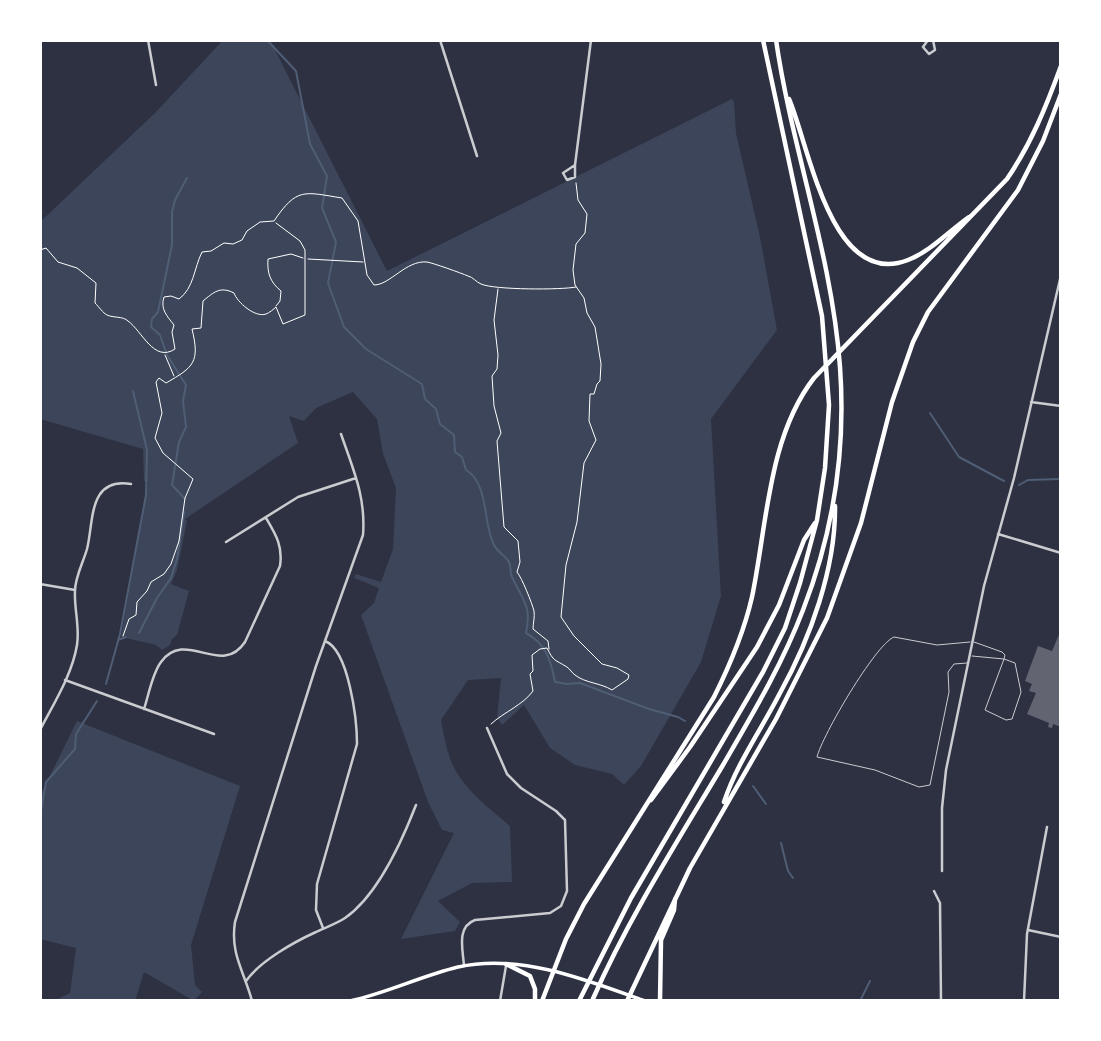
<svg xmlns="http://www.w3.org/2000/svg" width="1101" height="1041" viewBox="0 0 1101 1041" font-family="Roboto,sans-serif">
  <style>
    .green { fill: #3c4559 }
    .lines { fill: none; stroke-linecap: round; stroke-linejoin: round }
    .stream { stroke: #4f5d75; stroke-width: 2 }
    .building { fill: #626471 }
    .path { stroke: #fff; stroke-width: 1 }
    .service { stroke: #caccd0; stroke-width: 1 }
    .minor { stroke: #caccd0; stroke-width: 2.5 }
    .secondary { stroke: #fff; stroke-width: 3.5 }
    .motorway { stroke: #fff; stroke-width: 4.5 }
  </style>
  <rect width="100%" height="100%" fill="#2d3142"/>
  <!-- green -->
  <path class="green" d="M223,40H270L387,271L732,99L734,102L736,133L760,237L777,330L711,419L721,596L701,662L641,766L624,785L612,774L575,765L550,748L524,705L502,725L497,717L501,678L468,680L441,720C443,731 445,742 448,752C457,785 486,805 510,826L512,882L472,883L438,901L460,922L455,931L401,939L454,833L442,830L428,802L361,615L374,603L379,588L354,578L356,574L381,582L393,549L396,488L383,454L377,419L353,392L316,408L304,421L289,416L298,443L185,519L187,521L177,570L171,584L189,591L177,635L172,639L170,645L162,650L156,645L121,637L148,482L144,481L143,449L40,419V222L156,112Z
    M77,721L240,786L191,945L195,985L202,992L194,1001L144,972L135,1001H54L70,993L76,948L40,939V796Z"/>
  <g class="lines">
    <!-- stream -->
    <path class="stream" d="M267,40L296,71L310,144L327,176L322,208L336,242L328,283L344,327L366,349L422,384L425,399L436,409L440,424L454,435L455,452L462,457L466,470C489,483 483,525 494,545C497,552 505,555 509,562C511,566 510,573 512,577C523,601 532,606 526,633C546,644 551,660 555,682L567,684L580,683L649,709L678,717L685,721
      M930,413L959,457L1004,481
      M1019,485L1028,480L1061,479
      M185,499L172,485L179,442L186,427L183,401L186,385L167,355L160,335L151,327L152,319L158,312L172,245V212L175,200L187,178
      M139,633L157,598L171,578L177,559L184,512
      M118,640L126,637
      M106,684L120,634L146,495L147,450L133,391
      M753,786L766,804
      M40,817L46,782L75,749L76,734L97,701
      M781,843L788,871L793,878
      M860,1001L870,981"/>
  </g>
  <!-- building -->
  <path class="building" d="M1061,630V727L1053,724L1052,728L1048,727L1049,723L1027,714L1036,693L1029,691L1032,684L1025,681L1038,646L1052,651Z"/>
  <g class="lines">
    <!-- path -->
    <path class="path" d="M40,250L46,248L58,262L77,268L96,283L95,303C99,307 103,313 107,315C113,318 123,316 128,321C142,331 154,363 175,349L172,332L174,325C167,316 160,309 164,297L171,296L179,299C194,288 194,268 202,252L211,251L224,243L233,244L242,240L247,231L260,222L274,221C297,187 304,192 342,198L358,221L367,275L374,285C390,285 406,260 427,262C433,263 461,273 468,276C473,277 476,282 481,284C494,290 562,290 576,287
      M308,259L363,262
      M498,289L494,320L498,355L497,369L492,376L494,406L501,433L497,441L504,527L518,541L520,562L517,572C522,578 532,603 534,611C535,617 533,623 533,629L548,641L549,649
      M276,306L280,301L281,291C270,282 267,273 268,259L291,254L303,258
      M165,355L174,376
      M123,636L129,619L136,615L137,602L147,591L151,582L164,574L171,564L179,541L185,498L193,479L163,453L155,438L162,413L156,382L159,378L166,383C194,367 200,362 192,329L201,328L203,301C214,292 220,286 234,293C237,302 255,318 266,314C269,313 274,309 276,307L283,324L305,315V250L300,241L276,223
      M491,724C504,712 523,705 533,691L530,674L533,671L532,655L540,649L547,648C554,662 554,659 567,667C570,669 572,673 575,675C585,683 601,683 612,690L628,679L629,675L617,668L602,664L574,636L561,617L566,565L577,522L584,463L596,440L589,421L590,394H594L597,384L600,381L601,364L595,327L587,313L584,298L575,285L573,270L576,244L585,233L587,214L578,200L576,183"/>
    <!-- service -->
    <path class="service" d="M972,656L1004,659L1015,663L1021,692L1012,719L1006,720L985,710L1004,659L1005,655L1002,652L974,642
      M967,663L954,664L948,672L949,692L930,785L919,787L875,770L817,757C822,736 875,645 894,637L937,645L970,642"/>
    <!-- minor -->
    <path class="minor" d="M148,40L156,85
      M440,40L477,156
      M928,40L923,47L929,54L935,50L933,40
      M575,165V177L567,180L563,173L575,165L591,40
      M1031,402L1061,406
      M998,534L1061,553
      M226,542L298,497L356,478
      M40,584L75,590
      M65,680L214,734
      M144,709C149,694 152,674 161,662C186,628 221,678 245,642L280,566C283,546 276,535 266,518
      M40,730C54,703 72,675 77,645C80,627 74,609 75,591C75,577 83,563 87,549C94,521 88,477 131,484
      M942,871V808L946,770L984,586L1014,478L1061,275
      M934,891L940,903L941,1001
      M323,928L316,910L317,884L357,744C357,721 349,650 325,641
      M1028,930L1061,937
      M464,966C463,950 456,927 475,920L550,913L561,906L567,891L565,820L556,811L521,788L507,774L487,728
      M246,981C260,961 294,942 316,932C326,927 336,924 345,918C377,896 402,841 416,805
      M252,1001C244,971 230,954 235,922L316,666L363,535C366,497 353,469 341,434
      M500,1001L506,966
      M1024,1001L1027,934L1047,827"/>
    <!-- secondary -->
    <path class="secondary" d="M350,1001C387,993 421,976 458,967C520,953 587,980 645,1001"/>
    <!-- motorway -->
    <path class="motorway" d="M789,99C809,145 831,290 908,260C931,251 949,231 969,217
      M651,800L690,747L757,647L779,605L804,540L815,523
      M724,802C737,763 761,730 780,693C810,639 836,568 835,506
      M506,964L530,976L535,989V1001
      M542,1001L566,939L584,904L714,697C730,665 744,632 752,597C767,525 768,437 814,378L1007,179C1031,144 1046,107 1061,66
      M579,1001L631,898L763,672L785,628L800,583L817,520L825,468L829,405L822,316L763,40
      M592,1001C628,919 677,842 723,765C752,715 782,665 803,610C833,533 846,450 840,367C832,255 792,150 776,40
      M627,1001L690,868L776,719L827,618L861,523L892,402L913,342L928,312L1018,190L1043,141L1061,94
      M660,1001L661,940L674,910L675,899"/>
  </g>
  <!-- border -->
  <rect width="1101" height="1041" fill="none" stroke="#ffffff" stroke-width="84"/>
</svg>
